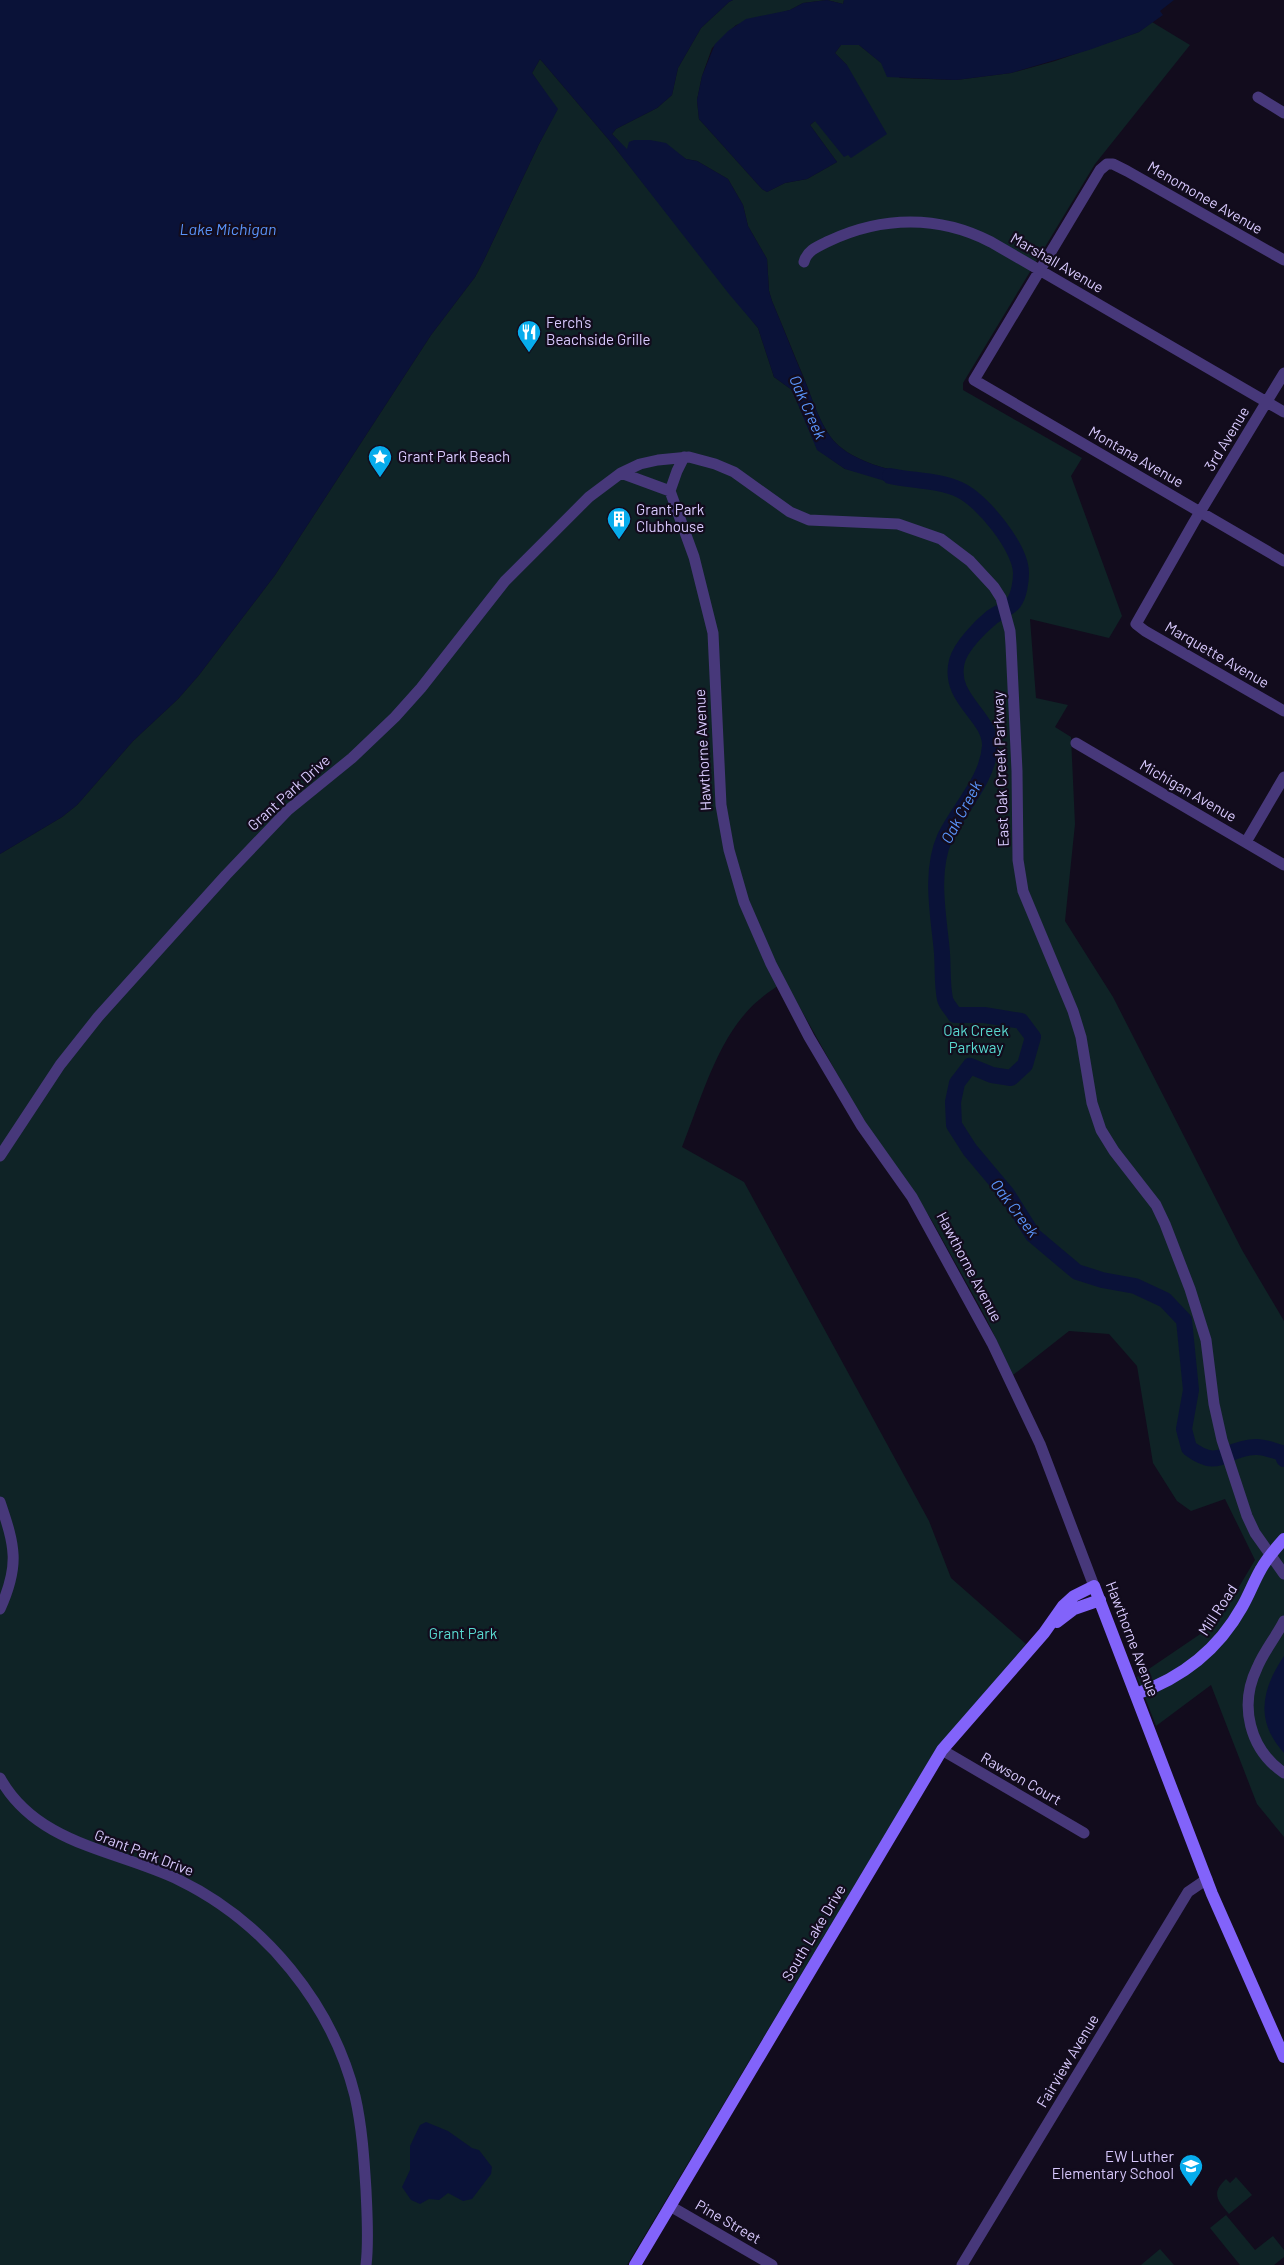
<svg xmlns="http://www.w3.org/2000/svg" width="1284" height="2265" viewBox="0 0 1284 2265" font-family="Barlow,sans-serif">
  <style>
    .green { fill: #0f2326 }
    .water { fill: #0a1238 }
    .lines { fill: none; stroke-linecap: round; stroke-linejoin: round }
    .river { stroke: #0a1238; stroke-width: 16 }
    .street { stroke: #47387a; stroke-width: 11 }
    .secondary { stroke: #8263fa; stroke-width: 12 }
    .labels { text-anchor: middle; stroke-width: 4.5; stroke-linejoin: round; paint-order: stroke }
    .street-label { font-size: 15px; fill: #d8c9fd; stroke: #120c1d }
    .poi-label { font-size: 15px; fill: #d8c9fd; stroke: #120c1d; text-anchor: start }
    .park-label { font-size: 15px; fill: #59dad1; stroke: #120c1d }
    .water-label { font-size: 16px; font-style: italic; fill: #5a94fa; stroke: #120c1d }
  </style>
  <rect width="100%" height="100%" fill="#120c1d"/>
  <!-- green -->
  <path class="green" d="M733,0H844L843,4L827,0L803,3L790,10L736,25L712,48L702,76L697,100L699,119L762,189L767,192L785,183L807,179L837,162L810,125L815,121L847,65L835,53L841,45H859L900,78L956,80L1011,73L1055,61L1139,32L1152,22L1190,45L1095,164L963,383V390L1082,458L1071,476L1122,616L1109,638L1030,619L1036,698L1068,705L1055,727L1071,737L1075,824L1065,921L1113,997L1242,1250L1284,1321V1837L1257,1804L1211,1685L1156,1726L1137,1677L1218,1622L1255,1560L1225,1499L1191,1511L1177,1501L1153,1463L1137,1366L1109,1334L1069,1331L1013,1375L986,1318L931,1219L859,1113L785,981C770,991 755,1001 744,1015C714,1050 699,1105 682,1147L744,1182L929,1521L951,1578L1026,1644L935,1751L627,2265H0V854L62,817L77,805L133,741L178,699L199,675L275,575L431,335L475,277L483,262L539,144L557,110L532,73L540,59L609,140L758,328L774,377L792,390L818,450L845,469L913,475C888,469 859,463 839,446C821,430 813,400 804,378C793,352 783,327 772,301L769,291L767,259L748,226L743,205L728,179L697,161L686,159L676,152L627,150L612,134L616,129L657,108L672,95L678,68L701,28L729,2Z
    M1236,2177L1252,2195L1229,2214C1217,2200 1211,2193 1226,2179L1230,2183Z
    M1226,2215L1255,2250L1273,2236L1284,2250V2257L1274,2265H1240L1210,2228Z
    M1160,2249L1174,2265H1141Z"/>
  <!-- water -->
  <path class="water" d="M0,0H733L729,2L701,28L678,68L672,95L657,108L616,129L612,134L627,149L629,142L634,140H650L666,143L686,159L697,161L728,179L743,205L748,226L767,259L769,291L772,301C783,327 793,353 804,379C813,400 821,430 839,446C859,463 888,469 913,475L910,481L895,484L845,469L817,450L792,390L774,377L758,328L729,294L609,140L540,59L532,73L558,109L539,144L483,262L475,277L431,335L275,575L199,675L178,699L133,741L77,805L62,817L0,854Z
    M827,0L843,4L844,0H1174L1160,11L1163,15L1139,32L1089,50L1011,73L956,80L887,77L881,63L859,45H841L835,53L847,65L887,134L851,158L848,155L844,157L815,121L810,125L837,162L807,179L785,183L767,192L762,189L699,119L697,100L702,76L715,44L728,31L746,19L790,10L803,3Z
    M1284,1656V1753C1255,1721 1261,1690 1284,1656Z
    M426,2122L448,2131L472,2148L479,2150L492,2167L491,2174L472,2199L463,2201L448,2193L439,2200L429,2199L420,2204L411,2200L402,2187L410,2170V2146L420,2125Z"/>
  <g class="lines">
    <!-- river -->
    <path class="river" d="M890,476C913,481 939,480 960,490C982,500 1021,548 1021,573C1021,582 1019,595 1014,602C1009,609 999,612 992,617C980,627 961,646 957,661C947,699 991,716 990,746C988,780 959,808 945,837C929,873 939,917 942,953C943,968 942,985 945,999C946,1004 952,1010 955,1015H984L1021,1021L1033,1037L1025,1065L1011,1078L992,1075L970,1066L957,1083L953,1102L954,1125L970,1150L1007,1194L1033,1235L1077,1272L1102,1280L1135,1286L1165,1300L1184,1320L1191,1390L1184,1429L1189,1448C1221,1472 1223,1448 1255,1447C1263,1446 1274,1451 1282,1453L1284,1459"/>
    <!-- street -->
    <path class="street" d="M1258,97L1284,113
      M1284,260L1127,171L1113,164H1107L1100,170L974,380L1284,561
      M804,262C807,250 819,246 829,241C882,216 939,215 991,242L1284,412
      M1284,373L1194,522L1136,624L1145,631L1284,711
      M684,457L677,471L670,491L694,557L713,633L721,805L729,850L744,902L771,964L809,1037L861,1125L912,1197L992,1343L1040,1444L1094,1586
      M621,473L670,491
      M1076,743L1284,865
      M1246,842L1284,777
      M0,1156L60,1065L98,1017L226,875L288,810L352,758L395,717L421,688L505,581L589,497L621,473L640,464L658,460L689,457L715,464L734,472L790,512L809,520L898,524L941,539L970,561L994,587L1001,598L1010,631L1011,645L1017,771L1018,860L1023,891L1073,1011L1081,1037L1092,1103L1101,1130L1114,1151L1156,1205L1165,1224L1190,1289L1206,1340L1214,1404L1222,1440L1247,1516L1255,1533L1284,1574
      M0,1502C15,1546 20,1565 0,1609
      M1284,1621C1276,1637 1264,1651 1257,1668C1239,1705 1249,1749 1284,1773
      M942,1750L1084,1833
      M0,1778C37,1845 117,1850 179,1880C265,1922 332,2004 355,2096C362,2127 364,2158 366,2190C367,2214 369,2241 366,2265
      M670,2206L772,2265
      M962,2265L1188,1892L1207,1879"/>
    <!-- secondary -->
    <path class="secondary" d="M1057,1622L1074,1609L1100,1600
      M1136,1694C1182,1678 1218,1650 1242,1607C1249,1595 1254,1581 1261,1569C1267,1558 1276,1548 1284,1539
      M635,2265L942,1750L1044,1633L1063,1606L1074,1596L1094,1586L1212,1894L1284,2057"/>
  </g>
  <!-- icons -->
  <defs>
    <g id="restaurant-pin" transform="scale(1.25)"><path d="M0 17L-7.5 6A9.5 9.5 0 1 1 7.5 6Z" fill="#07acec" stroke="#120c1d"/><path d="M-5-6h1v4h1v-4h1v4h1v-4h1v5L-1.5 .5V6h-2V.5L-5-1ZM5-6V6H3V1.5H1.5Q1.5-4 5-6Z" fill="#fff"/></g>
    <g id="sight-pin" transform="scale(1.25)"><path d="M0 17L-7.5 6A9.5 9.5 0 1 1 7.5 6Z" fill="#07acec" stroke="#120c1d"/><path d="M0-6L1.8-2.2L6-1.7L2.9 1.2L3.7 5.4L0 3.3L-3.7 5.4L-2.9 1.2L-6-1.7L-1.8-2.2Z" fill="#fff"/></g>
    <g id="building-pin" transform="scale(1.25)"><path d="M0 17L-7.5 6A9.5 9.5 0 1 1 7.5 6Z" fill="#07acec" stroke="#120c1d"/><path d="M-4-6H4V6H1V3H-1V6H-4ZM-2.5-4.3h1.7v1.8h-1.7ZM.8-4.3h1.7v1.8H.8ZM-2.5-1h1.7V.8h-1.7ZM.8-1h1.7V.8H.8Z" fill="#fff"/></g>
    <g id="school-pin" transform="scale(1.25)"><path d="M0 17L-7.5 6A9.5 9.5 0 1 1 7.5 6Z" fill="#07acec" stroke="#120c1d"/><path d="M0-5L7-2L0 1L-7-2ZM-4 1L0 2.5L4 1V4Q0 6-4 4Z" fill="#fff"/></g>
  </defs>
  <g fill-rule="evenodd">
    <use href="#restaurant-pin" x="529" y="332"/>
    <use href="#sight-pin" x="380" y="457"/>
    <use href="#building-pin" x="619" y="519"/>
    <use href="#school-pin" x="1191" y="2166"/>
  </g>
  <g class="labels">
    <!-- street labels -->
    <g class="street-label">
      <text transform="translate(1205 198) rotate(30)" y="5">Menomonee Avenue</text>
      <text transform="translate(1057 263) rotate(30)" y="5">Marshall Avenue</text>
      <text transform="translate(1227 439) rotate(-59)" y="5">3rd Avenue</text>
      <text transform="translate(1136 457) rotate(30)" y="5">Montana Avenue</text>
      <text transform="translate(1217 655) rotate(30)" y="5">Marquette Avenue</text>
      <text transform="translate(703 750) rotate(-93)" y="5">Hawthorne Avenue</text>
      <text transform="translate(1001 769) rotate(-92)" y="5">East Oak Creek Parkway</text>
      <text transform="translate(1188 791) rotate(30)" y="5">Michigan Avenue</text>
      <text transform="translate(289 793) rotate(-42)" y="5">Grant Park Drive</text>
      <text transform="translate(969 1267) rotate(62)" y="5">Hawthorne Avenue</text>
      <text transform="translate(1218 1610) rotate(-57)" y="5">Mill Road</text>
      <text transform="translate(1132 1639) rotate(69)" y="5">Hawthorne Avenue</text>
      <text transform="translate(1021 1779) rotate(30)" y="5">Rawson Court</text>
      <text transform="translate(144 1853) rotate(21)" y="5">Grant Park Drive</text>
      <text transform="translate(814 1933) rotate(-59)" y="5">South Lake Drive</text>
      <text transform="translate(1068 2061) rotate(-59)" y="5">Fairview Avenue</text>
      <text transform="translate(728 2222) rotate(30)" y="5">Pine Street</text>
    </g>
    <!-- poi labels -->
    <g class="poi-label">
      <text x="546" y="328">Ferch's<tspan x="546" dy="17">Beachside Grille</tspan></text>
      <text x="398" y="462">Grant Park Beach</text>
      <text x="636" y="515">Grant Park<tspan x="636" dy="17">Clubhouse</tspan></text>
      <text x="1174" y="2162" text-anchor="end">EW Luther<tspan x="1174" dy="17">Elementary School</tspan></text>
    </g>
    <!-- park labels -->
    <g class="park-label">
      <text x="976" y="1036">Oak Creek<tspan x="976" dy="17">Parkway</tspan></text>
      <text x="463" y="1639">Grant Park</text>
    </g>
    <!-- water labels -->
    <g class="water-label">
      <text x="228" y="235">Lake Michigan</text>
      <text transform="translate(808 407) rotate(66)" y="6">Oak Creek</text>
      <text transform="translate(961 812) rotate(-62)" y="6">Oak Creek</text>
      <text transform="translate(1015 1208) rotate(53)" y="6">Oak Creek</text>
    </g>
  </g>
</svg>
